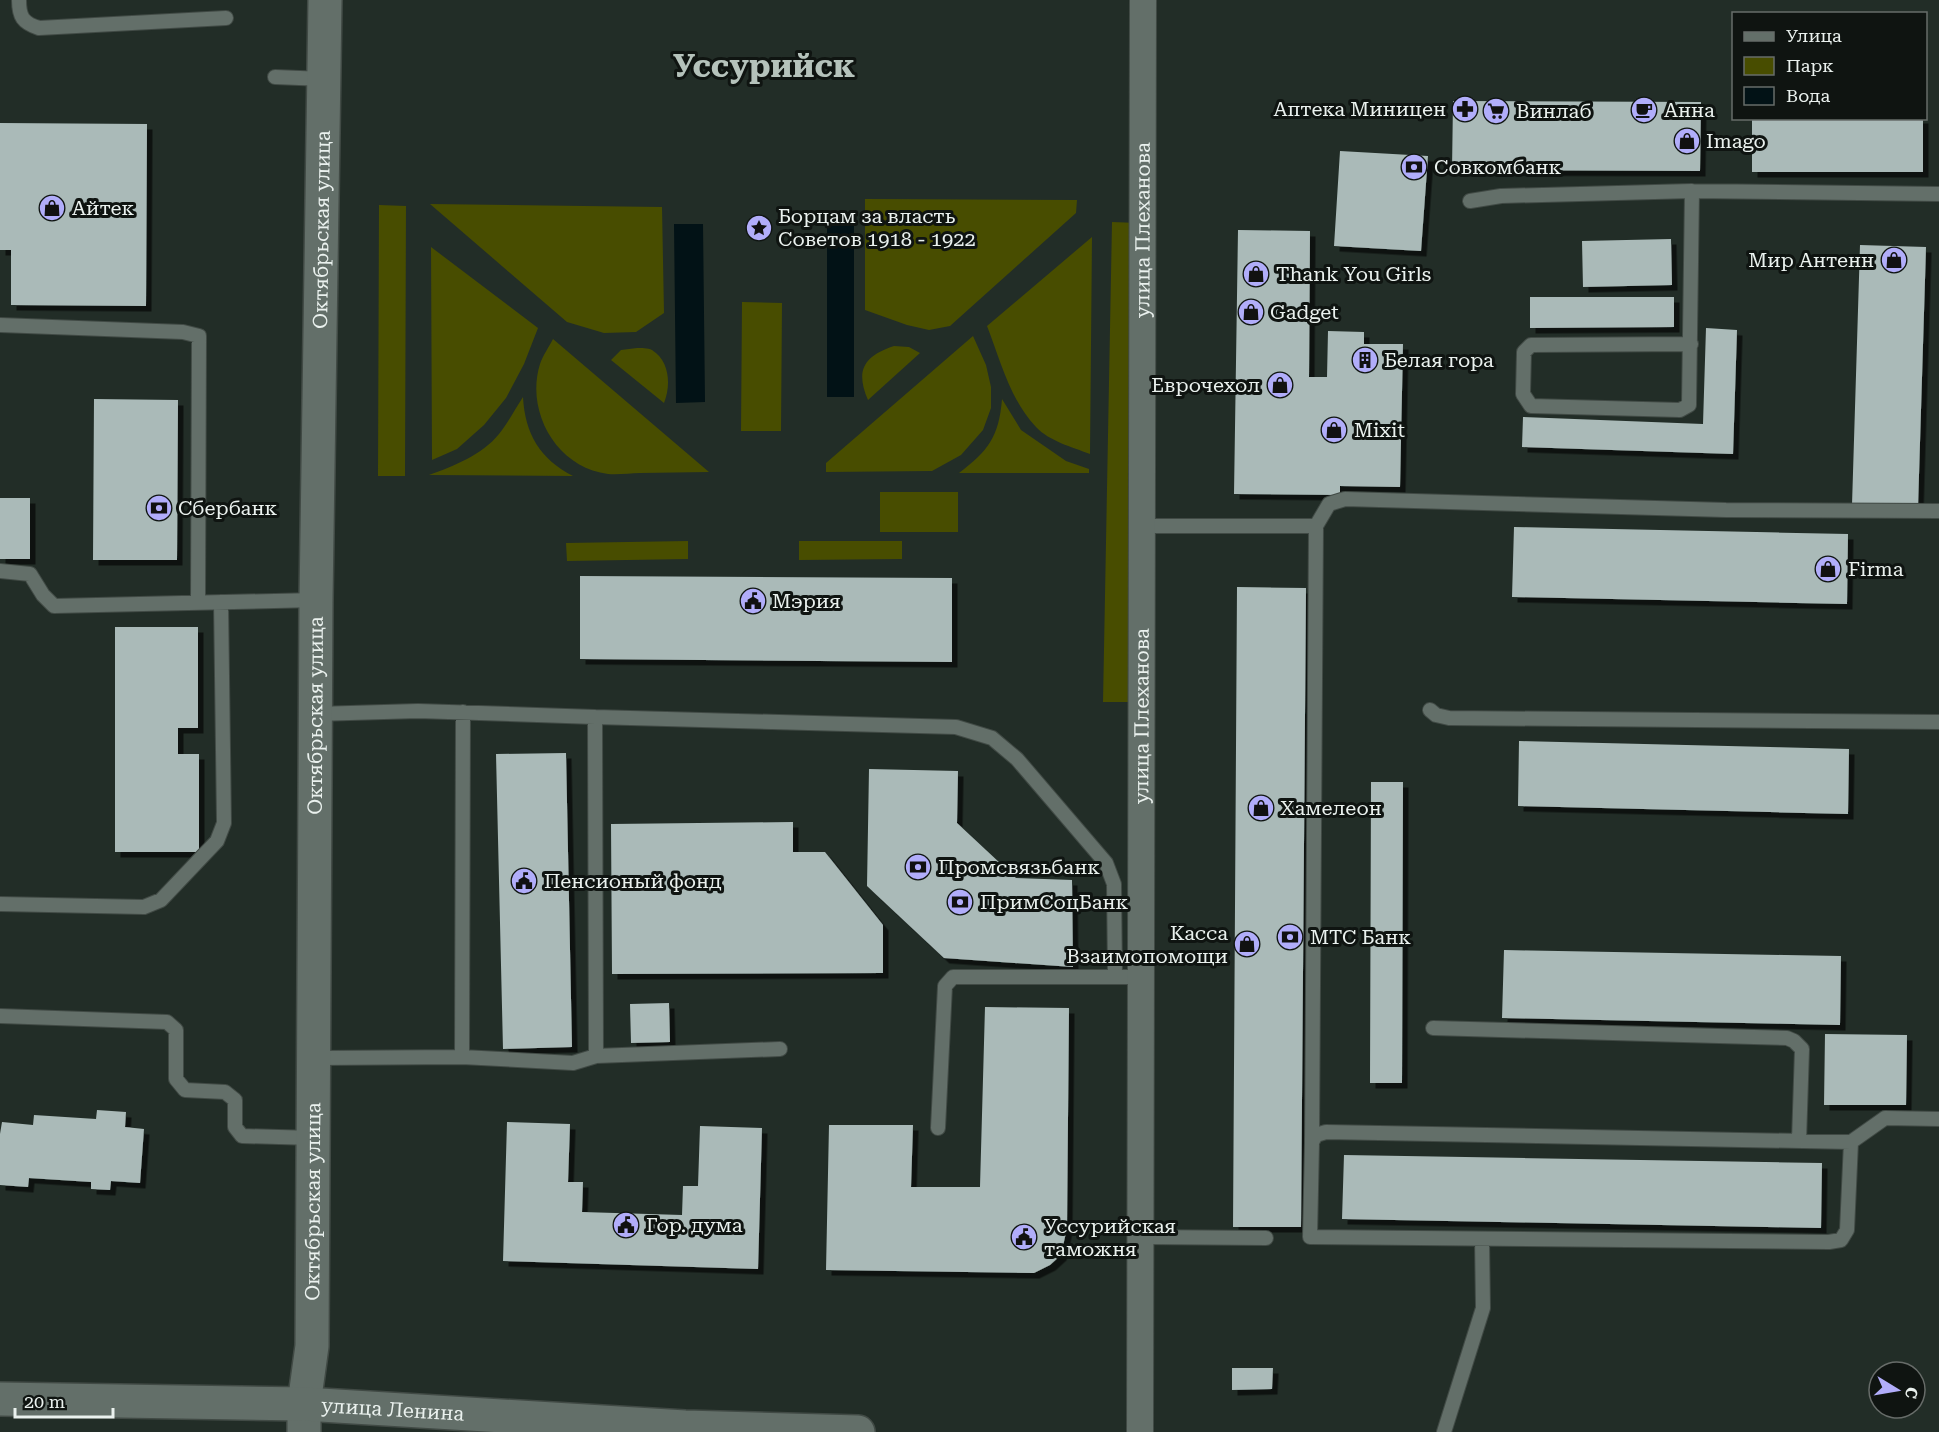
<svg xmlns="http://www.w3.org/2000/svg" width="1939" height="1432" viewBox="0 0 1939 1432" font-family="'Roboto Serif',serif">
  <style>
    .green { fill: #484d00 }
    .water { fill: #021216 }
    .building { fill: #aabab8; filter: url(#shadow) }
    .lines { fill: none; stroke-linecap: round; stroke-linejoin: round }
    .service-casing { stroke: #414a45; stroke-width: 16 }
    .minor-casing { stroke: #414a45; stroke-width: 28 }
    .tertiary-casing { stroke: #414a45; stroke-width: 36 }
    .secondary-casing { stroke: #414a45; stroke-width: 36 }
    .service { stroke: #636f69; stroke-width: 14 }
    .minor { stroke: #636f69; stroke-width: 26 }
    .tertiary { stroke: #636f69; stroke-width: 33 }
    .secondary { stroke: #636f69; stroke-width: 33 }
    .labels { text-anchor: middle; stroke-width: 6; stroke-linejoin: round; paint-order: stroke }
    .poi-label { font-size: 20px; fill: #eaf1ee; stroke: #0f1411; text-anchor: start }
    .street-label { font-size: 20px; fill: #eaf1ee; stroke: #0f1411 }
    .town-label { font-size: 32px; font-weight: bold; fill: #b5c2bb; stroke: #0f1411 }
  </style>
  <defs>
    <filter id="shadow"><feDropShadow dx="5.5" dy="5.5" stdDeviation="0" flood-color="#0009"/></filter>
  </defs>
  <rect width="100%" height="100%" fill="#222d27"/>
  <!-- green -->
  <path class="green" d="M865,200V199L1077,200L1076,213L950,326L929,330L907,325L865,310Z
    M430,204L662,207L664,313L636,332L604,333L567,322Z
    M379,205L406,206L405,476H378Z
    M1112,222L1138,223L1128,702H1103Z
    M1092,237L1090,454C1072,447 1049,441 1036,427C1010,400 1000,359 987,326Z
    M431,247L538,328L524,364L506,398L484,425L457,449L432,460Z
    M742,302L782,303L781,431H741Z
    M973,336L986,365L991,387V408L983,430L961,455L932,471L826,472V463Z
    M553,339L709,472C686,472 663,473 640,473C630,473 619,475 608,474C557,468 525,412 540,364C543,355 549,347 553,339Z
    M894,346L909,347L920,353L868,400C855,370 864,356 894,346Z
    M637,348C641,348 648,348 652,350C670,361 671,386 664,403L611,360L621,350Z
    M523,397C525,434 540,459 573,476L429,475C454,466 482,455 499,434C508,423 515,409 523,397Z
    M1002,399L1021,430L1066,461L1089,469V473H959C988,451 999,437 1002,399Z
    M880,492H958V532H880Z
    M688,541V559L567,561L566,543Z
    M799,541H902V559L799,560Z"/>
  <!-- water -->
  <path class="water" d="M827,220H854V397H827Z
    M674,224H703L705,402L676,403Z"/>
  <!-- building -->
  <path class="building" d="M1453,101L1701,102L1700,171L1452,170Z
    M1752,118H1923V172H1752Z
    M0,123L147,124L146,306L11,305V250H0Z
    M1340,151L1428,156L1421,251L1334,246Z
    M1238,230L1310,231L1309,377H1327L1328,331L1364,332V344H1403L1400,487L1340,486V495L1234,494Z
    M1671,239L1672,285L1583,287L1582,241Z
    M1860,245L1926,247L1918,507L1852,505Z
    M1530,297H1674V327L1530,328Z
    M1706,328L1737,330L1733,454L1522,447L1523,417L1703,424Z
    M94,399L178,400L177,560H93Z
    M0,498H30V559H0Z
    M1514,527L1848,534L1847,604L1512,597Z
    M580,576L952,578V662L580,659Z
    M1237,587L1306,588L1301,1227H1233Z
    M115,627H198V728H178V754H199V852H115Z
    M1519,741L1849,749L1848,814L1518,806Z
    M566,753L572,1047L503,1049L496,754Z
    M869,769L958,771L957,823L1016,878L1072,880L1073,967L944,958L867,886Z
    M1371,782H1403L1402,1083H1370Z
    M793,822V852H825L883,925V973L612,974L611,824Z
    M1504,950L1841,956L1840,1025L1502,1018Z
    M669,1003L670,1042L631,1043L630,1004Z
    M985,1007L1069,1008L1067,1228L1061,1255L1050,1265L1034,1273L826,1270L829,1125H913L911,1187H980Z
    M1825,1034L1907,1035L1906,1105H1824Z
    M97,1110L126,1112L125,1127L144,1129L140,1183L111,1181L110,1190L91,1189V1182L29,1178L28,1187L0,1185V1134L2,1122L33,1125L34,1115L96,1119Z
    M507,1122L570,1124L568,1182H583L582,1212L682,1215L683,1186H698L700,1126L762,1128L758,1269L503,1261Z
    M1344,1155L1822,1163L1821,1228L1342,1219Z
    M1232,1368H1273L1272,1389L1232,1390Z"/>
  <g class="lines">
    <!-- service casing -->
    <g class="service-casing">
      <path id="service" d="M19,0C19,17 23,23 39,28L226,18
        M275,77L324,79
        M1470,201L1501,196L1692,191L1939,194
        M0,325L183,332L199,336L198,603
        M1691,344L1531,345L1524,352L1523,394L1531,406L1680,410L1689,405L1692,191
        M1142,526H1316L1329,504L1345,499L1726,510L1939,511
        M0,571L30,574L43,595L54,606L316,600
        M1430,710L1436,715L1449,718L1939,722
        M316,714L418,711L595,717
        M0,904L144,907L161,900L217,841L224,823L221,602
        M0,1016L167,1022L176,1030V1079L185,1090L225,1092L235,1100V1127L242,1136L313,1138
        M1433,1028L1787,1038L1794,1041L1802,1049L1799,1141
        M596,1056L780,1049
        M462,1057L463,712
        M314,1058L462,1057L573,1063L596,1056L595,717L956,727L992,738L1017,759L1106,863L1114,884L1115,977H1141
        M938,1128L945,986L953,977H1115
        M1312,1142L1316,526
        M1851,1142L1847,1230L1841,1240L1829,1242L1310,1237L1312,1142L1316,1135L1326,1132L1851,1142L1885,1118L1939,1119
        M1141,1237L1266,1238
        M1444,1432L1483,1308L1482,1239"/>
    </g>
    <!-- minor casing -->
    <g class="minor-casing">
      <g id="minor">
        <path id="s1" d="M1140,1432L1143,0"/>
      </g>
    </g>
    <!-- tertiary casing -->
    <g class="tertiary-casing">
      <g id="tertiary">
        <path id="s2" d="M304,1432V1404L312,1346L316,600L325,0"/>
      </g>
    </g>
    <!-- secondary casing -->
    <g class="secondary-casing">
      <g id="secondary">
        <path id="s3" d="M0,1399L304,1404L685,1427L858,1432"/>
      </g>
    </g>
    <!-- service -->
    <use href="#service" class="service"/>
    <!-- minor -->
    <use href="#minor" class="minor"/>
    <!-- tertiary -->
    <use href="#tertiary" class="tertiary"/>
    <!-- secondary -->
    <use href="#secondary" class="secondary"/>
  </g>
  <!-- icons -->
  <defs>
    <g id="pharmacy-disc" transform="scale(1.35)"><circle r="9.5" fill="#b1adfa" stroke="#0f1411"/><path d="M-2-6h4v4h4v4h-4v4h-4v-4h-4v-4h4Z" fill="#111"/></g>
    <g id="cafe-disc" transform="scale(1.35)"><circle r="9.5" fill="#b1adfa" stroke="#0f1411"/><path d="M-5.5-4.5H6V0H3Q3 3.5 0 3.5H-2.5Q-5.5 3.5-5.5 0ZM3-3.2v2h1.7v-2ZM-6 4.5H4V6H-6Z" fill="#111"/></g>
    <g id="supermarket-disc" transform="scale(1.35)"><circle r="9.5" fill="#b1adfa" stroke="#0f1411"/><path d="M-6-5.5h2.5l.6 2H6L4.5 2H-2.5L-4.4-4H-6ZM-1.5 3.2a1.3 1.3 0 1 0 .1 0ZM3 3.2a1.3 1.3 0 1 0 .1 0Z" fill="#111"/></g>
    <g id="shop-disc" transform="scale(1.35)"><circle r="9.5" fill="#b1adfa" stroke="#0f1411"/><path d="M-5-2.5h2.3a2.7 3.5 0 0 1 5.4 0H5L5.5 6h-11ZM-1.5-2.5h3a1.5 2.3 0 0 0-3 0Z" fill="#111"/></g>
    <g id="bank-disc" transform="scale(1.35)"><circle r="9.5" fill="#b1adfa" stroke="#0f1411"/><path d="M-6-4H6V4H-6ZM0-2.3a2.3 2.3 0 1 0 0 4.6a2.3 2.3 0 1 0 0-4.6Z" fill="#111"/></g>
    <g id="sight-disc" transform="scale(1.35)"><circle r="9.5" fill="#b1adfa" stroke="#0f1411"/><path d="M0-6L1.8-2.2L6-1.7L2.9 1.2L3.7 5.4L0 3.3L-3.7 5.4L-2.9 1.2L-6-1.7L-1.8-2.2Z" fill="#111"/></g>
    <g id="building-disc" transform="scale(1.35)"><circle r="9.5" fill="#b1adfa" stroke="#0f1411"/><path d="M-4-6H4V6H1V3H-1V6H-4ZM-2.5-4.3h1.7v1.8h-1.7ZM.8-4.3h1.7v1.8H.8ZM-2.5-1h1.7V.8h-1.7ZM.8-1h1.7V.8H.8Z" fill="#111"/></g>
    <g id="civic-disc" transform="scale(1.35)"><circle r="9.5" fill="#b1adfa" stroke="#0f1411"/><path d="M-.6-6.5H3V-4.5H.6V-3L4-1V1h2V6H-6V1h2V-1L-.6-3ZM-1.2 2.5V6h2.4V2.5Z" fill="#111"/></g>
  </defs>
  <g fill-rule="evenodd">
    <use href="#pharmacy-disc" x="1465" y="109"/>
    <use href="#cafe-disc" x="1644" y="110"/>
    <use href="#supermarket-disc" x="1496" y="111"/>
    <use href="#shop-disc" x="1687" y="141"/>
    <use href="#bank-disc" x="1414" y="167"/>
    <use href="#shop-disc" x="52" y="208"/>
    <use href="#sight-disc" x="759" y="228"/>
    <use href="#shop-disc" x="1894" y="260"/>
    <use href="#shop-disc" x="1256" y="274"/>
    <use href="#shop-disc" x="1251" y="312"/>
    <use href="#building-disc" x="1365" y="360"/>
    <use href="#shop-disc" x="1280" y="385"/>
    <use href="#shop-disc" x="1334" y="430"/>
    <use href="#bank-disc" x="159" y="508"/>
    <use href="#shop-disc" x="1828" y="569"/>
    <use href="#civic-disc" x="753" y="601"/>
    <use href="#shop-disc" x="1261" y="808"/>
    <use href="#bank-disc" x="918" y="867"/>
    <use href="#civic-disc" x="524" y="881"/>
    <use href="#bank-disc" x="960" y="902"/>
    <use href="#bank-disc" x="1290" y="937"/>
    <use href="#shop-disc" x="1247" y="944"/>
    <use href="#civic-disc" x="626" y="1225"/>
    <use href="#civic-disc" x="1024" y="1237"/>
  </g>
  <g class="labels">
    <!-- poi labels -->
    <g class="poi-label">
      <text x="1446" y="116" text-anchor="end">Аптека Миницен</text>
      <text x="1664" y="117">Анна</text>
      <text x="1516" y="118">Винлаб</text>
      <text x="1706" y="148">Imago</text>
      <text x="1434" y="174">Совкомбанк</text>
      <text x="72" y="215">Айтек</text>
      <text x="778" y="223">Борцам за власть<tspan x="778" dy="23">Советов 1918 - 1922</tspan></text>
      <text x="1874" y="267" text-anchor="end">Мир Антенн</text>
      <text x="1276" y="281">Thank You Girls</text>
      <text x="1270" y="319">Gadget</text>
      <text x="1384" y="367">Белая гора</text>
      <text x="1260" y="392" text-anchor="end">Еврочехол</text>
      <text x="1354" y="437">Mixit</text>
      <text x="178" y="515">Сбербанк</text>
      <text x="1848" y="576">Firma</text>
      <text x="772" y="608">Мэрия</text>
      <text x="1280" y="815">Хамелеон</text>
      <text x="938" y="874">Промсвязьбанк</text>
      <text x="544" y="888">Пенсионый фонд</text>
      <text x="980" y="909">ПримСоцБанк</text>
      <text x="1228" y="940" text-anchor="end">Касса<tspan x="1228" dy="23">Взаимопомощи</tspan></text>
      <text x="1310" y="944">МТС Банк</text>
      <text x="646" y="1232">Гор. дума</text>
      <text x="1044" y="1233">Уссурийская<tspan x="1044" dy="23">таможня</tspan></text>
    </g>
    <!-- street labels -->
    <g class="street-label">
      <text dy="7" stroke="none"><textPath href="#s2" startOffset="1203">Октябрьская улица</textPath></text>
      <text dy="7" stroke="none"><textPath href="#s1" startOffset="1202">улица Плеханова</textPath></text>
      <text dy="7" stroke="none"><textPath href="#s2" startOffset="717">Октябрьская улица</textPath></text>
      <text dy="7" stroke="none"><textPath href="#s1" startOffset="716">улица Плеханова</textPath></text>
      <text dy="7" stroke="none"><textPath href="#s2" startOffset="231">Октябрьская улица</textPath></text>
      <text dy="7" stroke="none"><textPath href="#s3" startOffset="393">улица Ленина</textPath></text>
    </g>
    <!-- town labels -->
    <g class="town-label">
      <text x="764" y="77">Уссурийск</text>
    </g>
  </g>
  <!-- legend -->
  <rect x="1732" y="12" width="195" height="108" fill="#0f1411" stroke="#676c69" stroke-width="1.5"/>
  <rect x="1744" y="32" width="30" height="9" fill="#636f69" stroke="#676c69" stroke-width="1.5"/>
  <text x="1786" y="42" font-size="18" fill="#eaf1ee">Улица</text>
  <rect x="1744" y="57" width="30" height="18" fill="#484d00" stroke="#676c69" stroke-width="1.5"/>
  <text x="1786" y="72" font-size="18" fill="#eaf1ee">Парк</text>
  <rect x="1744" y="87" width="30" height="18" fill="#021216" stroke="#676c69" stroke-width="1.5"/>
  <text x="1786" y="102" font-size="18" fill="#eaf1ee">Вода</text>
  <!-- north arrow -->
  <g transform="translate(1897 1390) rotate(101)"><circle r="28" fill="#0f1411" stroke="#676c69" stroke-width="1.5"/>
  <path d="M0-4.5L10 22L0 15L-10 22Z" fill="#b1adfa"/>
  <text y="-9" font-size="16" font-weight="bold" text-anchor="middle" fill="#eaf1ee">С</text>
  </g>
  <!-- scale -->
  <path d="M15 1408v9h98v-9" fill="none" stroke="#eaf1ee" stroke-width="3"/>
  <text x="24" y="1408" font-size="18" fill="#eaf1ee" stroke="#0f1411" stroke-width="4.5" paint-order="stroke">20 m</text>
</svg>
